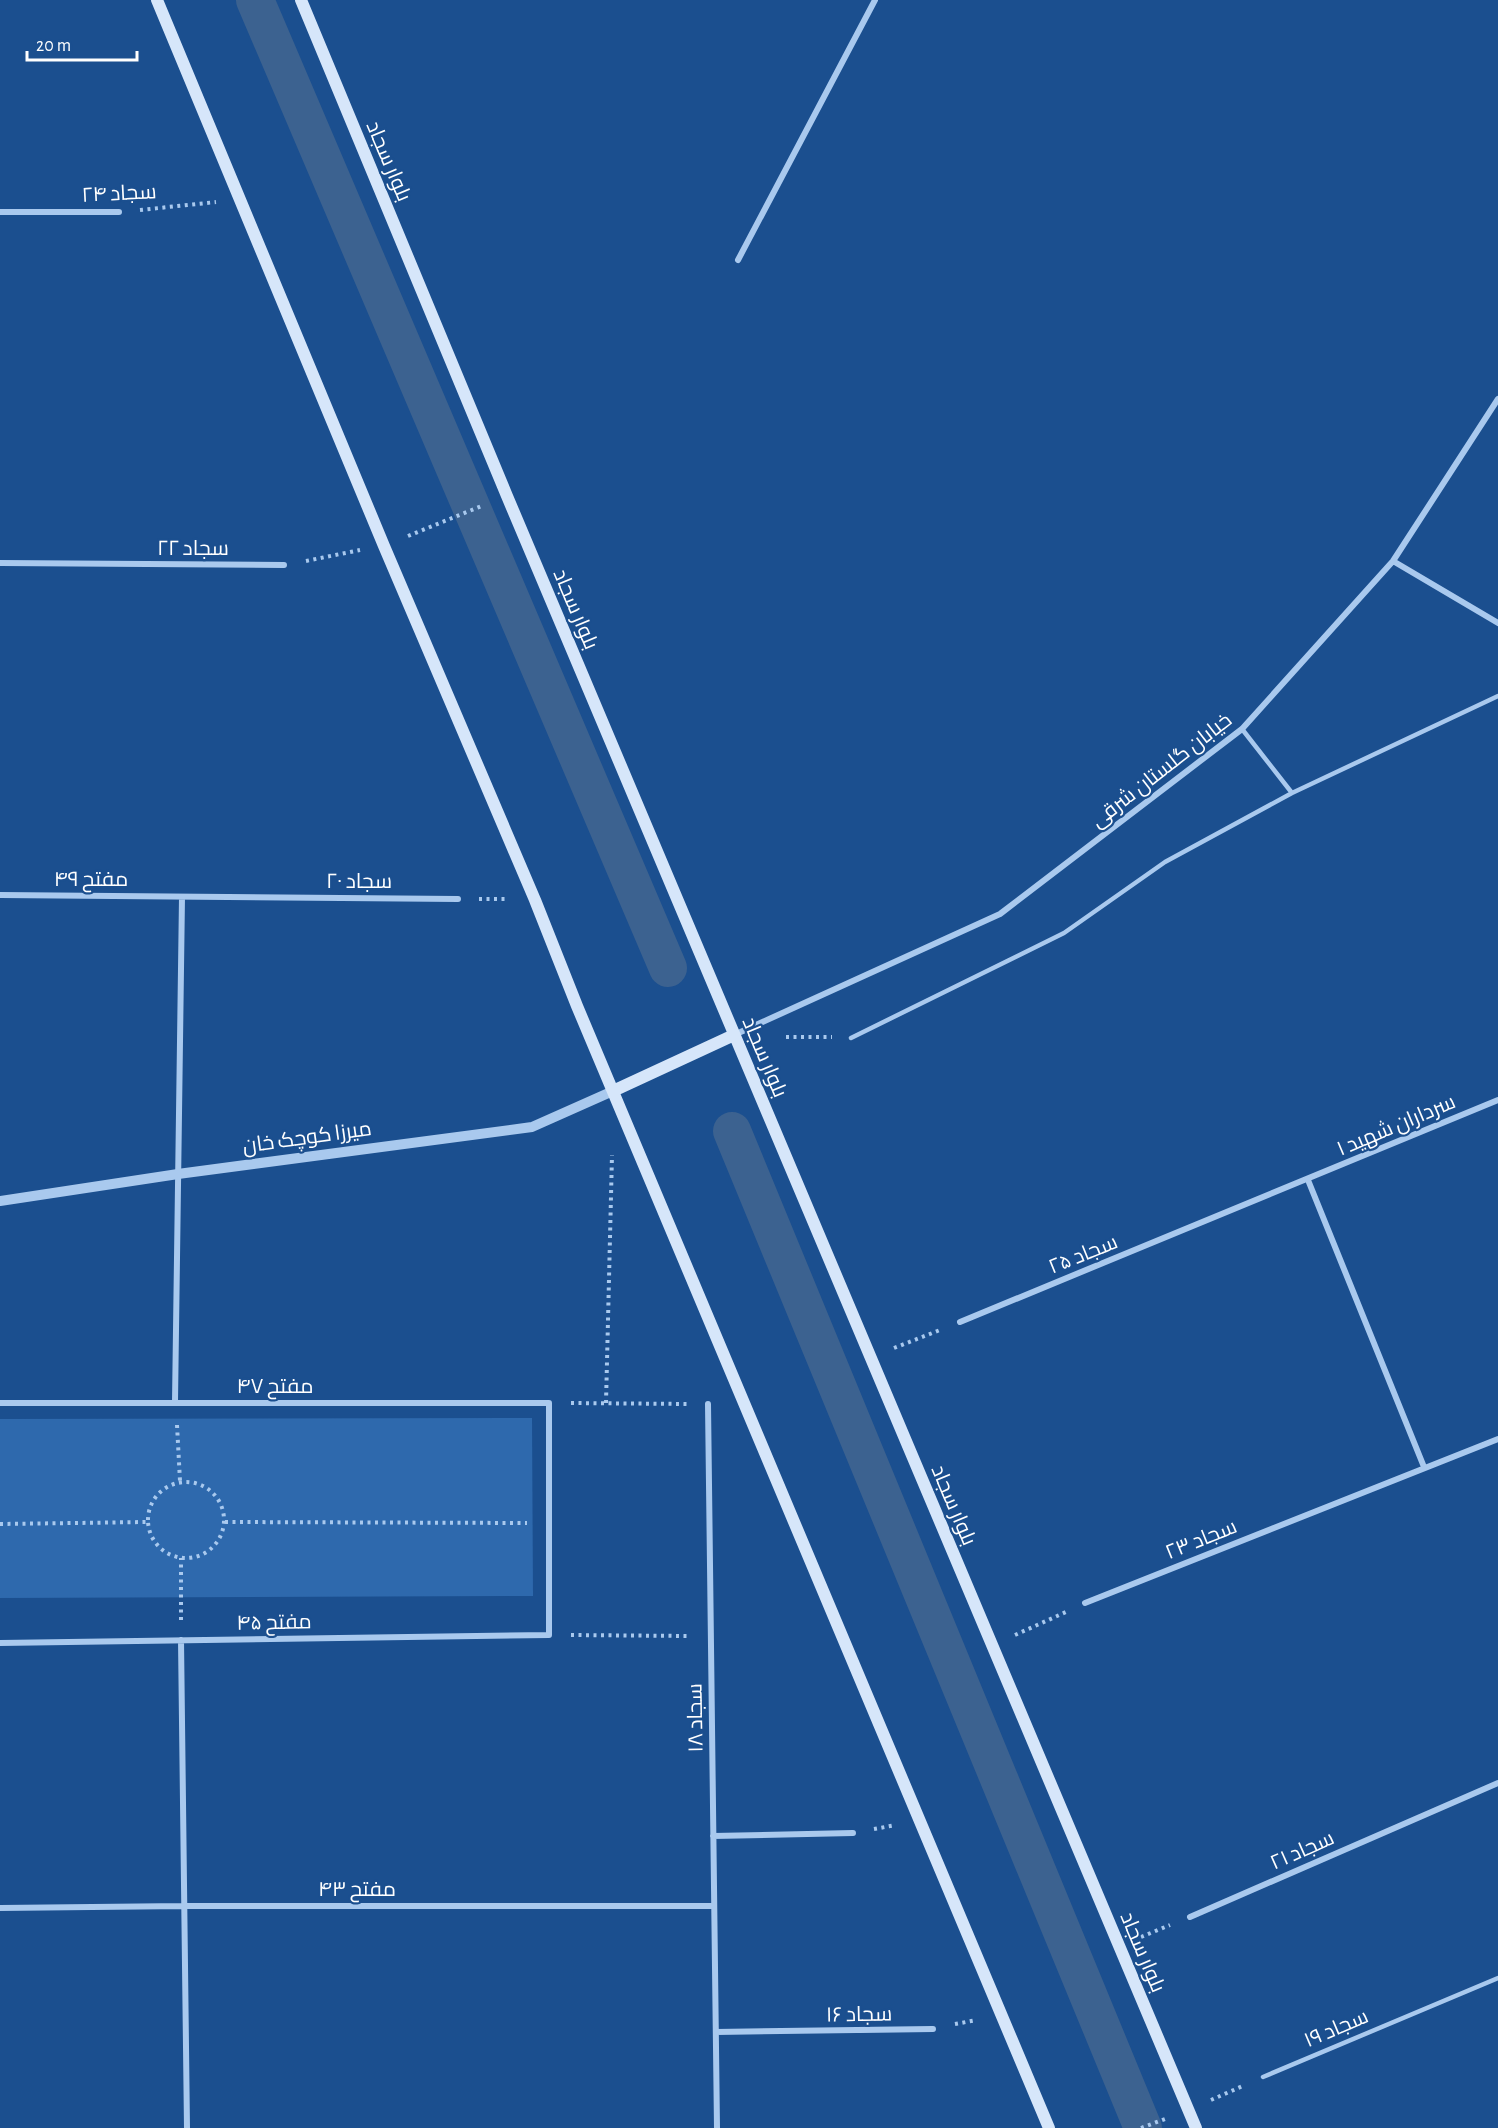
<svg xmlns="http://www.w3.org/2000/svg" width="1498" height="2128" viewBox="0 0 1498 2128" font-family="'Alegreya Sans',Cairo,sans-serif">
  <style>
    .green { fill: #2e69ad }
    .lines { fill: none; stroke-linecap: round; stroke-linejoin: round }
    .canal { stroke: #3c6290; stroke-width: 38 }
    .path { stroke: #a9c9ee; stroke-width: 4; stroke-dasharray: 3 4.5; stroke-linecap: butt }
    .service { stroke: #a9c9ee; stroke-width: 4.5 }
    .minor { stroke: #a9c9ee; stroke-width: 6 }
    .tertiary { stroke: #a9c9ee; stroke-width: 10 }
    .secondary { stroke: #d6e6fa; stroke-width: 12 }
    .labels { text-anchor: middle; stroke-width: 4.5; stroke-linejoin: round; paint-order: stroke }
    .street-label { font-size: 21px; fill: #fff; stroke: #1b4f8f }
  </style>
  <rect width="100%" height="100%" fill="#1b4f8f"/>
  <!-- green -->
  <path class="green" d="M532,1418L533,1596L0,1598V1419Z"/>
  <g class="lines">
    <!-- canal -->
    <path class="canal" d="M255,0L668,968
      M732,1131L1143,2128"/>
    <!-- path -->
    <path class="path" d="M140,210L216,202
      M408,536L484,505
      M306,561L360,550
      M479,899H508
      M786,1037H832
      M894,1348L940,1330
      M571,1403L687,1404
      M606,1403L612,1155
      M177,1425L180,1481
      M148 1520a38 38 0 1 1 76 0a38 38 0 1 1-76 0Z
      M225,1522L527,1523
      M0,1524L147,1522
      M181,1620V1558
      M571,1635L689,1636
      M1015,1635L1066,1612
      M874,1829L896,1825
      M1141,1937L1170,1925
      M955,2024L977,2020
      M1211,2100L1245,2085
      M1141,2128L1165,2119"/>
    <!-- service -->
    <path class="service" d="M1242,729L1292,793
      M851,1038L1064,933L1165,862L1292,793L1498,696
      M1263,2077L1498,1978"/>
    <!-- minor -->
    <path class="minor" d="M0,212H119
      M738,260L875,0
      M1393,561L1498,623
      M0,563L284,565
      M0,895L458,899
      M734,1035L1000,914L1242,729L1393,561L1498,399
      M1308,1180L1424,1467
      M960,1322L1498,1100
      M175,1402L182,897
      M0,1403H549V1635L0,1643
      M708,1404L717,2128
      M1085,1603L1498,1439
      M181,1640L187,2128
      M713,1836L853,1833
      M0,1908L184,1906H714
      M1190,1917L1498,1783
      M716,2032L933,2029"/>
    <!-- tertiary -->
    <path class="tertiary" d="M0,1201L178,1174L532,1127L613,1091"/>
    <!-- secondary -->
    <path class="secondary" d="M157,0L384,546L535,900L577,1006L1049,2128
      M301,0L507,496L1196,2128
      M613,1091L734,1035"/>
  </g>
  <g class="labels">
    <!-- street labels -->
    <g class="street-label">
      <text transform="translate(389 161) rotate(67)" y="7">بلوار سجاد</text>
      <text transform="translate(119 193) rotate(-3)" y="7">سجاد ۲۴</text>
      <text x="193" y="555">سجاد ۲۲</text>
      <text transform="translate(576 609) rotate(67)" y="7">بلوار سجاد</text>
      <text transform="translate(1161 770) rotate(-38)" y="7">خیابان گلستان شرقی</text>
      <text x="91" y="886">مفتح ۴۹</text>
      <text x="359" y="888">سجاد ۲۰</text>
      <text transform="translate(765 1057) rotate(67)" y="7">بلوار سجاد</text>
      <text transform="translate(1396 1125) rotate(-23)" y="7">سرداران شهید ۱</text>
      <text transform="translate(307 1137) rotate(-8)" y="7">میرزا کوچک خان</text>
      <text transform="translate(1083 1254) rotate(-22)" y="7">سجاد ۲۵</text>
      <text x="275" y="1393">مفتح ۴۷</text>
      <text transform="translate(954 1505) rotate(67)" y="7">بلوار سجاد</text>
      <text transform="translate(1201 1539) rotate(-22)" y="7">سجاد ۲۳</text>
      <text transform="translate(274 1622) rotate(-1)" y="7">مفتح ۴۵</text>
      <text transform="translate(695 1718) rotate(-91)" y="7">سجاد ۱۸</text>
      <text transform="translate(1302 1850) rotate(-24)" y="7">سجاد ۲۱</text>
      <text x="357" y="1896">مفتح ۴۳</text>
      <text transform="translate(1143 1952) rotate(67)" y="7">بلوار سجاد</text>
      <text transform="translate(859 2014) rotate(-1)" y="7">سجاد ۱۶</text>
      <text transform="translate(1336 2028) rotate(-23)" y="7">سجاد ۱۹</text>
    </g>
  </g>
  <!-- scale -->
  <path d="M27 51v9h110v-9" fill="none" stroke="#ffffff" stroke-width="3"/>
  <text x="36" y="51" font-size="18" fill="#ffffff" stroke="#1b4f8f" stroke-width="4.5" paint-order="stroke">20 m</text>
</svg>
